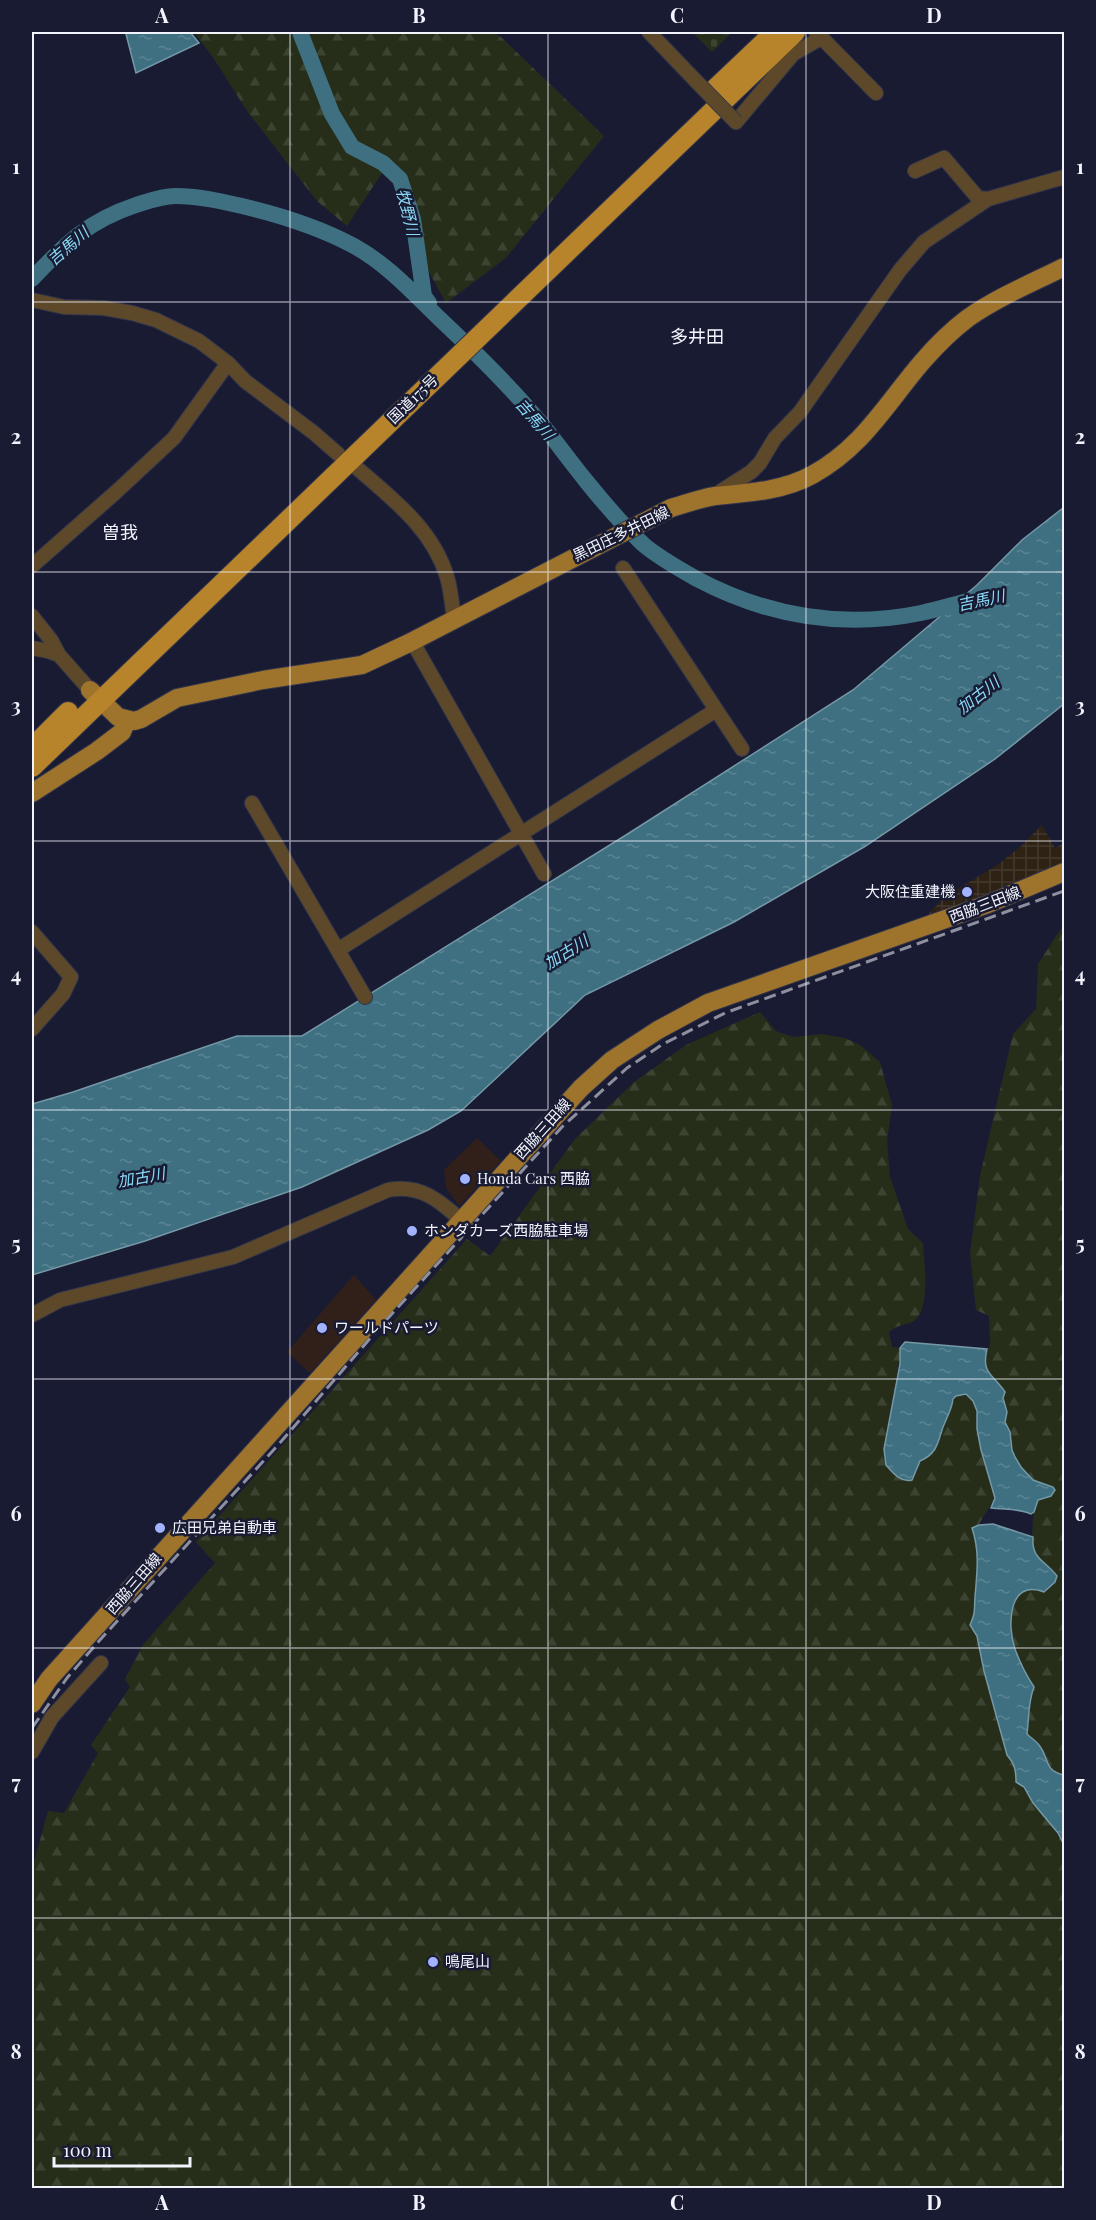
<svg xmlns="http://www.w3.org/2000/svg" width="1096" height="2220" viewBox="0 0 1096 2220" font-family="'Playfair Display','Noto Sans JP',serif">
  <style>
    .commercial { fill: #31201a }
    .industrial { fill: url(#industrial-grid) }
    .forest { fill: url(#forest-firs) }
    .cemetery { fill: url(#cemetery-stones) }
    .water { fill: url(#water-ripples); stroke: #7598a6; stroke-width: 1.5 }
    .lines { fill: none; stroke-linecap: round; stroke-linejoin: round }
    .river { stroke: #3f7081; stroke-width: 16 }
    .minor-casing { stroke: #33354a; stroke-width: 16 }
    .major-casing { stroke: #33354a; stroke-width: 20 }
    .highway-casing { stroke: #33354a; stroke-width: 22 }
    .minor { stroke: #5d492a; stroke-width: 14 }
    .major { stroke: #9e742d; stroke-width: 18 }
    .highway { stroke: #b7842c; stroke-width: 20 }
    .rail { stroke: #8e909f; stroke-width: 3; stroke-dasharray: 12 6; stroke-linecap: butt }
    .minor-bridge-casing { stroke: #33354a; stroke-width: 16; stroke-linecap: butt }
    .minor-bridge { stroke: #5d492a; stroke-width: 14 }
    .grid { fill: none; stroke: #f2f4fd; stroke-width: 1.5; stroke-opacity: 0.55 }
    .poi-dot { fill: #a3b2fd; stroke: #191b32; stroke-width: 2 }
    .labels { text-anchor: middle; stroke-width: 5; stroke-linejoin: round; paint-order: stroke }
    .street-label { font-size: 15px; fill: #f2f4fd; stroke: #191b32 }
    .poi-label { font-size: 15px; fill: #f2f4fd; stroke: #191b32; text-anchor: start }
    .water-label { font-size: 16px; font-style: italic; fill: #89daf8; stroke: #191b32 }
    .quarter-label { font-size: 18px; fill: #f2f4fd; stroke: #191b32 }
    .neatline { fill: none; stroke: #f2f4fd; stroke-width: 2 }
    .grid-label { font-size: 20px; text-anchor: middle; font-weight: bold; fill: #f2f4fd }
  </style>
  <defs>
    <pattern id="industrial-grid" width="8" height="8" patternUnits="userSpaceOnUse" patternTransform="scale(1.5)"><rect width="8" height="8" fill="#2e2214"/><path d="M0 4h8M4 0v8" fill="none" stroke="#42382b"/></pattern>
    <pattern id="forest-firs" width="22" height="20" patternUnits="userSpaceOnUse" patternTransform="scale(1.5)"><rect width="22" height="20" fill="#262e1a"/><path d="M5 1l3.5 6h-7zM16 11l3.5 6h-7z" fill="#3b4331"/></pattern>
    <pattern id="cemetery-stones" width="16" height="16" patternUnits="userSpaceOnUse" patternTransform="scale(1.5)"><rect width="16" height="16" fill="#262e1a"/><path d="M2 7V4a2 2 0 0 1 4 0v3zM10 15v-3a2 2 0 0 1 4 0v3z" fill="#3b4331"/></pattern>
    <pattern id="water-ripples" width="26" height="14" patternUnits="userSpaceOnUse" patternTransform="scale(1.5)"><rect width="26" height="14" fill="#3f7081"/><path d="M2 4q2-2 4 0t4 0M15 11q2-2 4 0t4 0" fill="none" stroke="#5b8594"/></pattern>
  </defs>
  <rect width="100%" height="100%" fill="#191b32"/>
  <!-- commercial -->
  <path class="commercial" d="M477,1138L501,1161L459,1206L446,1188L444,1170Z
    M354,1275L376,1300L310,1373L287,1352Z"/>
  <!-- industrial -->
  <path class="industrial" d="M1042,825L1055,848L1064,843V864L995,894L930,917L929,913L946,896L996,866L1020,847Z"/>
  <!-- forest -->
  <path class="forest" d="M194,32H493L501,37L604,136L506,258L446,303L416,248L407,201L388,164L347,226L317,201L288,164L247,111L214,59Z
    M1064,924V1775L1054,1772L1049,1767L1040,1746L1027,1734C1029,1718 1028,1702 1034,1687C1026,1675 1020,1663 1015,1649C1007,1626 1007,1578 1044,1592L1055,1582L1057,1575C1051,1567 1041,1564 1036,1556C1030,1548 1032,1508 1038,1500C1040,1497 1047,1497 1051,1496L1053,1487L1033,1480L1021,1467L1012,1450L1010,1432L1005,1422L1007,1412L999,1383L988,1373L985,1359L990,1344L989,1316L976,1310L970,1253L980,1176L1013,1034L1036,1009L1038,964Z
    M760,1012L776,1031L793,1037L822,1034L845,1038L860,1045L880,1062L892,1105L887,1141L890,1177L908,1229L923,1243C924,1263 931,1308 914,1321C907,1326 899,1323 889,1332L892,1347L900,1348L901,1350L884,1449L916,1474L920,1461L942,1436V1429L956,1396L969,1395C981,1412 976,1432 981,1451C985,1467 990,1483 995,1498L979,1524L972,1529C980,1552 977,1573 975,1597C974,1610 976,1612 970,1625L977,1636L984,1671L1007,1755C1015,1764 1016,1771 1016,1782C1026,1788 1027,1796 1034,1805C1045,1818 1056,1830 1064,1845V2188H32V1869L48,1811L64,1813L98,1753L91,1745L130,1687L125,1679L143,1645L215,1563L196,1542L467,1239L490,1256L575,1139L634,1082L686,1045Z"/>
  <!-- cemetery -->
  <path class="cemetery" d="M692,32H732L712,52Z"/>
  <!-- water -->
  <path class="water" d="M129,32H190L199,43L136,73L126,34Z
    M1063,508H1064V704L995,759L864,847L734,922L585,995L461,1111L428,1130L302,1187L145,1241L32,1275V1104L73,1092L237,1036H302L626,835L853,690L977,585L1022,540Z
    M905,1342L987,1349C981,1374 993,1374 1005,1392L1003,1398L1007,1412L1005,1422L1010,1432L1012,1450L1015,1457L1021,1467L1033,1480L1053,1487L1055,1490L1051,1496L1038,1500L1034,1512L1031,1514C1018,1508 1005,1510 991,1508L995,1498L981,1450L977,1429V1411L973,1401L966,1394L956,1396L953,1399C952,1409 947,1417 943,1427C938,1442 937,1454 920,1461L912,1480C901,1483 893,1473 886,1465L884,1449L900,1364V1348Z
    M993,1524L1033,1537C1031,1559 1045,1560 1057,1576L1055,1582L1044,1592C1008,1578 1007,1626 1015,1649C1020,1663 1026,1675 1034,1687C1028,1702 1029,1718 1027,1734C1031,1738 1036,1741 1039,1745C1050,1759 1043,1770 1064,1775V1845L1058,1833L1033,1803L1024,1787L1016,1782C1016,1771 1015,1764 1007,1755L984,1671L977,1636L970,1625C976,1612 974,1610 975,1597C977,1572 980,1552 972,1528L979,1525Z"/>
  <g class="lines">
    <!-- river -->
    <path class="river" d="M300,32L332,114L352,147L383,163L400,179L413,219L424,296L429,303
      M32,279C66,243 88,221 136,205C149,201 162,196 175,196C198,196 220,201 242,206C280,215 319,227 354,246C387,264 413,293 440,319C478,355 516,392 549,433C574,466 596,495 624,525C631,531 637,539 644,545C658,557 681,570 697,579C767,616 843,629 921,613C940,609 958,603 976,599"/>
    <!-- minor casing -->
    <g class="minor-casing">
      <path id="minor" d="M649,32L695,80
        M816,32L876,93
        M736,122L793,54L821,38
        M915,171L944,158L978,198L988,199
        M32,300L64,307L104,308L132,313L156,320L199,341L228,363L245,381L314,433L338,454
        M349,461C387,495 432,526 447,577C451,590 452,605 454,619
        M715,495L751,472L760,463L775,438L800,412L900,270L924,242L988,199L1064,177
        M32,566L116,492L174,438L228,363
        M623,568L742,749
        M32,616L51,640L59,655L90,690
        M409,643L416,648L544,874
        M32,648L48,651L59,655
        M252,803L365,997
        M32,932L71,977L63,994L32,1029
        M338,950L716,710
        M32,1315L60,1300L233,1257L388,1190C420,1184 439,1200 462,1221
        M32,1752L52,1717L101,1663"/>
    </g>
    <!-- major casing -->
    <g class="major-casing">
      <path id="major" d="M90,690L118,717L134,721L141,719L177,698L263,680L362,665L409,643L671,508C685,504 701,498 715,496C747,493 783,491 812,475C863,447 886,404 922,362C935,347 952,330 968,318C998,297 1032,283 1064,267
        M32,793L97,751L122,732L127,720
        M32,1704L49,1679L472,1209L581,1088L612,1060L658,1030L708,1003L988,904L1064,872"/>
    </g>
    <!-- highway casing -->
    <g class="highway-casing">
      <path id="highway" d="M714,90L775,32
        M32,748L68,712
        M32,767L795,32"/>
    </g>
    <!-- minor -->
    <use href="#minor" class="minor"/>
    <!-- major -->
    <use href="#major" class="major"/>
    <!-- highway -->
    <use href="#highway" class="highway"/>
    <!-- rail -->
    <path class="rail" d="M32,1728L67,1678L99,1641L279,1444L379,1328L562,1127L627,1068L663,1044L725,1013L1064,891"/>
    <!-- minor-bridge casing -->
    <g class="minor-bridge-casing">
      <path id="minor-bridge" d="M695,80L736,122"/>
    </g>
    <!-- minor-bridge -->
    <use href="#minor-bridge" class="minor-bridge"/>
  </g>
  <!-- grid -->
  <path class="grid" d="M290,32V2188M548,32V2188M806,32V2188M32,302H1064M32,572H1064M32,841H1064M32,1110H1064M32,1379H1064M32,1648H1064M32,1918H1064"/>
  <!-- markers -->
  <g class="poi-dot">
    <circle cx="967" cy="892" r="6"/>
    <circle cx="465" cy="1179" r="6"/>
    <circle cx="412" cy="1231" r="6"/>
    <circle cx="322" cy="1328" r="6"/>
    <circle cx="160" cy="1528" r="6"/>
    <circle cx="433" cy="1962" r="6"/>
  </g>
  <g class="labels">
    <!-- street labels -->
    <g class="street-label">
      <text transform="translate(413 399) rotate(-44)" y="5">国道175号</text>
      <text transform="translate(621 534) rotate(-26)" y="5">黒田庄多井田線</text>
      <text transform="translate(985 905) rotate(-21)" y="5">西脇三田線</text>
      <text transform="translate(543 1129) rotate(-48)" y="5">西脇三田線</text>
      <text transform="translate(134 1584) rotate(-49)" y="5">西脇三田線</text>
    </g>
    <!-- poi labels -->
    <g class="poi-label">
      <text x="955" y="897" text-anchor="end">大阪住重建機</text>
      <text x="477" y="1184">Honda Cars 西脇</text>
      <text x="424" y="1236">ホンダカーズ西脇駐車場</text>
      <text x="334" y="1333">ワールドパーツ</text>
      <text x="172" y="1533">広田兄弟自動車</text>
      <text x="445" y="1967">鳴尾山</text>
    </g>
    <!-- water labels -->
    <g class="water-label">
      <text transform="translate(408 212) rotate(76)" y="6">牧野川</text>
      <text transform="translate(68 246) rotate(-41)" y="6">吉馬川</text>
      <text transform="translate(535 419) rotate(49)" y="6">吉馬川</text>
      <text transform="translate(981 600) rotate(-12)" y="6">吉馬川</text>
      <text transform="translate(978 695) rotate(-38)" y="6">加古川</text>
      <text transform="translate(566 952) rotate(-32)" y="6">加古川</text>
      <text transform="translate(141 1177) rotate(-10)" y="6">加古川</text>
    </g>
    <!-- quarter labels -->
    <g class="quarter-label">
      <text x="697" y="343">多井田</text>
      <text x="120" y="539">曽我</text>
    </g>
  </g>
  <!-- border -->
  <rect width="1096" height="2220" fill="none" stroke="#191b32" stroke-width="66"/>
  <!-- scale -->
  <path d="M54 2157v9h136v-9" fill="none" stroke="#f2f4fd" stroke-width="3"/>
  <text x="63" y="2157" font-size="18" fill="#f2f4fd" stroke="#191b32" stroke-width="4.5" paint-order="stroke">100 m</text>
  <rect x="33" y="33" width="1030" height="2154" class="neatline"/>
  <g class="grid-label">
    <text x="162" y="23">A</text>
    <text x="419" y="23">B</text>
    <text x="677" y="23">C</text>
    <text x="934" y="23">D</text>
    <text x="16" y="174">1</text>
    <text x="1080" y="174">1</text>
    <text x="16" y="444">2</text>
    <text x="1080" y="444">2</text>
    <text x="16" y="713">3</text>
    <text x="1080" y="713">3</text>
    <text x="16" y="982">4</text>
    <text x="1080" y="982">4</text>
    <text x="16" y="1251">5</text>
    <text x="1080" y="1251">5</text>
    <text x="16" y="1521">6</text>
    <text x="1080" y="1521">6</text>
    <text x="16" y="1790">7</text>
    <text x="1080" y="1790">7</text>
    <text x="16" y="2059">8</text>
    <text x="1080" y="2059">8</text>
    <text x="162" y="2210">A</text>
    <text x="419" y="2210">B</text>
    <text x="677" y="2210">C</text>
    <text x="934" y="2210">D</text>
  </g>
</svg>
